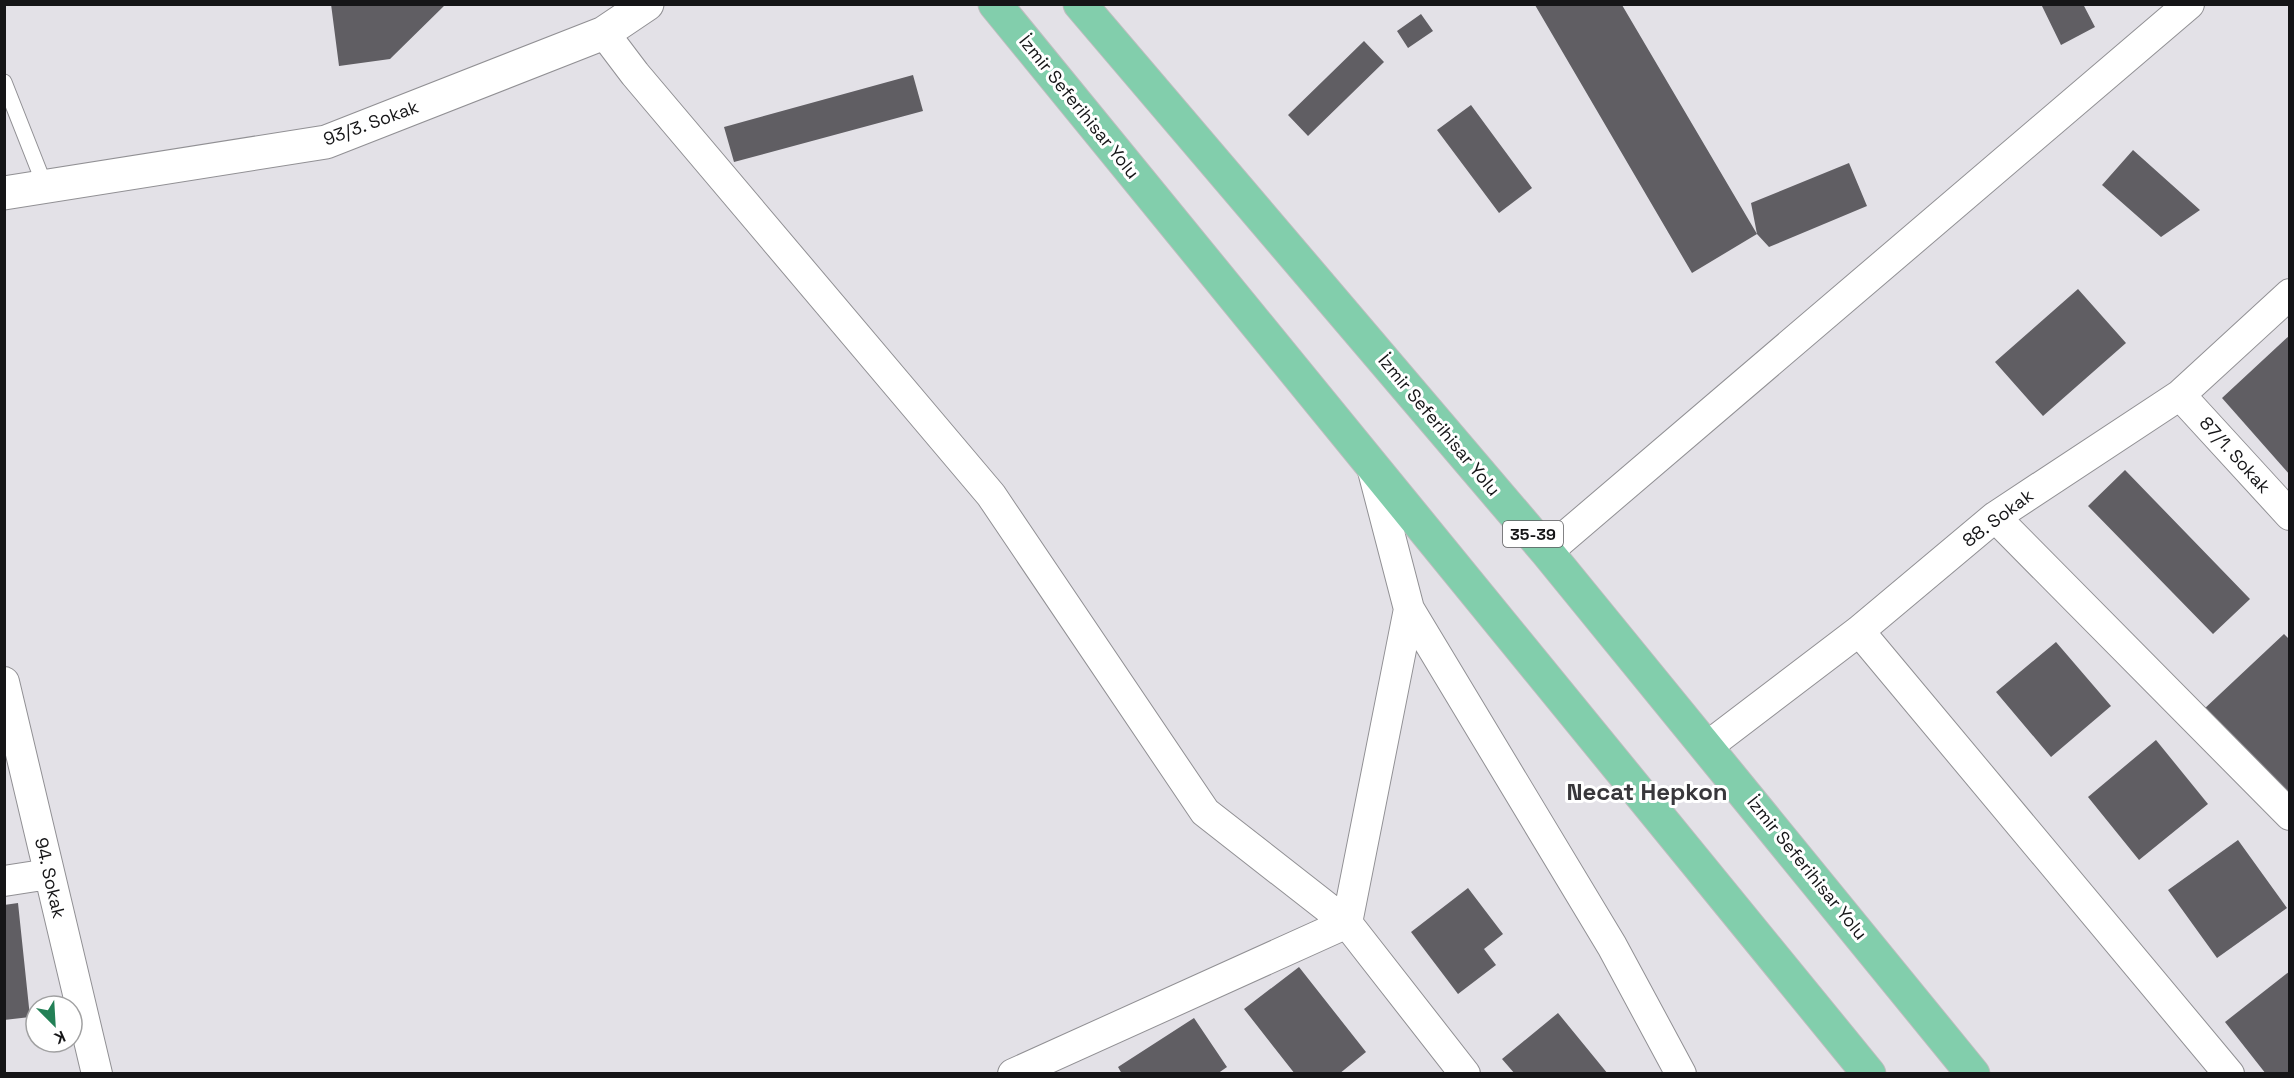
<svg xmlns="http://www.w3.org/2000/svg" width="2294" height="1078" viewBox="0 0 2294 1078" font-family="'Space Grotesk',sans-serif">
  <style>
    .building { fill: #605e63 }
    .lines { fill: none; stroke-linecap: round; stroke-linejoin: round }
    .service-casing { stroke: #919094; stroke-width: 17 }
    .minor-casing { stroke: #919094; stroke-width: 32 }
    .tertiary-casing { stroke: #919094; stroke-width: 35 }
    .primary-casing { stroke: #bdbdbe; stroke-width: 35 }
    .service { stroke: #fff; stroke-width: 15 }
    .minor { stroke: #fff; stroke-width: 30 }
    .tertiary { stroke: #fff; stroke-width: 33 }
    .primary { stroke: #82ceac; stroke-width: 33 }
    .labels { text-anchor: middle; stroke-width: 6; stroke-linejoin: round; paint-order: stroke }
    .shield { fill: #fff; stroke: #5b5b5d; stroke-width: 1.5 }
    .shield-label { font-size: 16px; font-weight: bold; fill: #151517 }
    .street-label { font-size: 18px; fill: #151517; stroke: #fff }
    .district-label { font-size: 24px; font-weight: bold; fill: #38373b; stroke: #fff }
  </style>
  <rect width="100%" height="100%" fill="#e3e1e7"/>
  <!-- building -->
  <path class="building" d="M331,4H446L390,59L339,66Z
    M2041,4H2083L2095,27L2061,45Z
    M1535,5H1622L1757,234L1692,273Z
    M1421,14L1433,31L1408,48L1397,31Z
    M1364,41L1384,62L1308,136L1288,115Z
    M913,75L923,111L734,162L724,127Z
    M1471,105L1532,188L1499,213L1437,130Z
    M2133,150L2200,210L2161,237L2102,185Z
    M1849,163L1867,206L1769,247L1757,234L1751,203Z
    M2078,289L2126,343L2043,416L1995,362Z
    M2290,335V475L2222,398Z
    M2125,470L2250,599L2213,634L2088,506Z
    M2284,634L2290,640V802L2203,710Z
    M2056,642L2111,706L2051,757L1996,692Z
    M2156,740L2208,804L2139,860L2088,797Z
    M2238,840L2287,908L2217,958L2168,890Z
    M1468,888L1503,934L1484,949L1496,965L1458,994L1411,932Z
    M18,903L30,1017L4,1020V905Z
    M1299,967L1366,1052L1339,1074H1295L1244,1009Z
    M2290,971V1074H2266L2225,1022Z
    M1558,1013L1608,1074H1515L1502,1059Z
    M1194,1018L1227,1067L1217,1074H1122L1118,1067Z"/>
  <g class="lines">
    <!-- service casing -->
    <g class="service-casing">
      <path id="service" d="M4,82L45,186"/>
    </g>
    <!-- minor casing -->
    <g class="minor-casing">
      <path id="minor" d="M604,33L635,74L991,495L1205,812L1347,923L1465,1074
        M2180,395L2290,515
        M1995,517L2290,815
        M1547,552L2189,4
        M1409,609L1612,946L1681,1074
        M1859,631L2229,1074
        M4,682L97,1074
        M1708,746L1859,631L1995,517L2180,395L2290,294
        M4,881L49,874
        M1347,923L1409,609L1372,467
        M1013,1074L1347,923"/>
    </g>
    <!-- tertiary casing -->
    <g class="tertiary-casing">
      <path id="tertiary" d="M4,193L326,142L604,33L647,4"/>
    </g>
    <!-- primary casing -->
    <g class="primary-casing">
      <path id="primary" d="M995,4L1869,1074
        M1080,4L1547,552L1973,1074"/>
    </g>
    <!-- service -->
    <use href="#service" class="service"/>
    <!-- minor -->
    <use href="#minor" class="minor"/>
    <!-- tertiary -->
    <use href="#tertiary" class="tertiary"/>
    <!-- primary -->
    <use href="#primary" class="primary"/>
  </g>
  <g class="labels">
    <!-- shield labels -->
    <rect class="shield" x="1503" y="521" width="60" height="26" rx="4.5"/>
    <g class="shield-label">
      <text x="1533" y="540">35-39</text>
    </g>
    <!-- street labels -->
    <g class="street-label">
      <text transform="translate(1079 107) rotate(51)" y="6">İzmir Seferihisar Yolu</text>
      <text transform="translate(371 123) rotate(-20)" y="6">93/3. Sokak</text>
      <text transform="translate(1439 425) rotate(50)" y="6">İzmir Seferihisar Yolu</text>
      <text transform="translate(2235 455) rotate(48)" y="6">87/1. Sokak</text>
      <text transform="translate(1998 518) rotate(-37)" y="6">88. Sokak</text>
      <text transform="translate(1807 868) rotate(51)" y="6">İzmir Seferihisar Yolu</text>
      <text transform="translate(50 878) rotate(77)" y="6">94. Sokak</text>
    </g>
    <!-- district labels -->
    <g class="district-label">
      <text x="1647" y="800">Necat Hepkon</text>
    </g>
  </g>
  <!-- border -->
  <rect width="2294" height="1078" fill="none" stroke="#151517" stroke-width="12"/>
  <!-- north arrow -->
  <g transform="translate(54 1024) rotate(156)"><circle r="28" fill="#ffffff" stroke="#a1a1a2" stroke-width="1.5"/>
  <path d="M0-4.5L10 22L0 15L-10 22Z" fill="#238056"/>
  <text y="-9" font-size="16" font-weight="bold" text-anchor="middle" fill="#151517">K</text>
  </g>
</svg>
